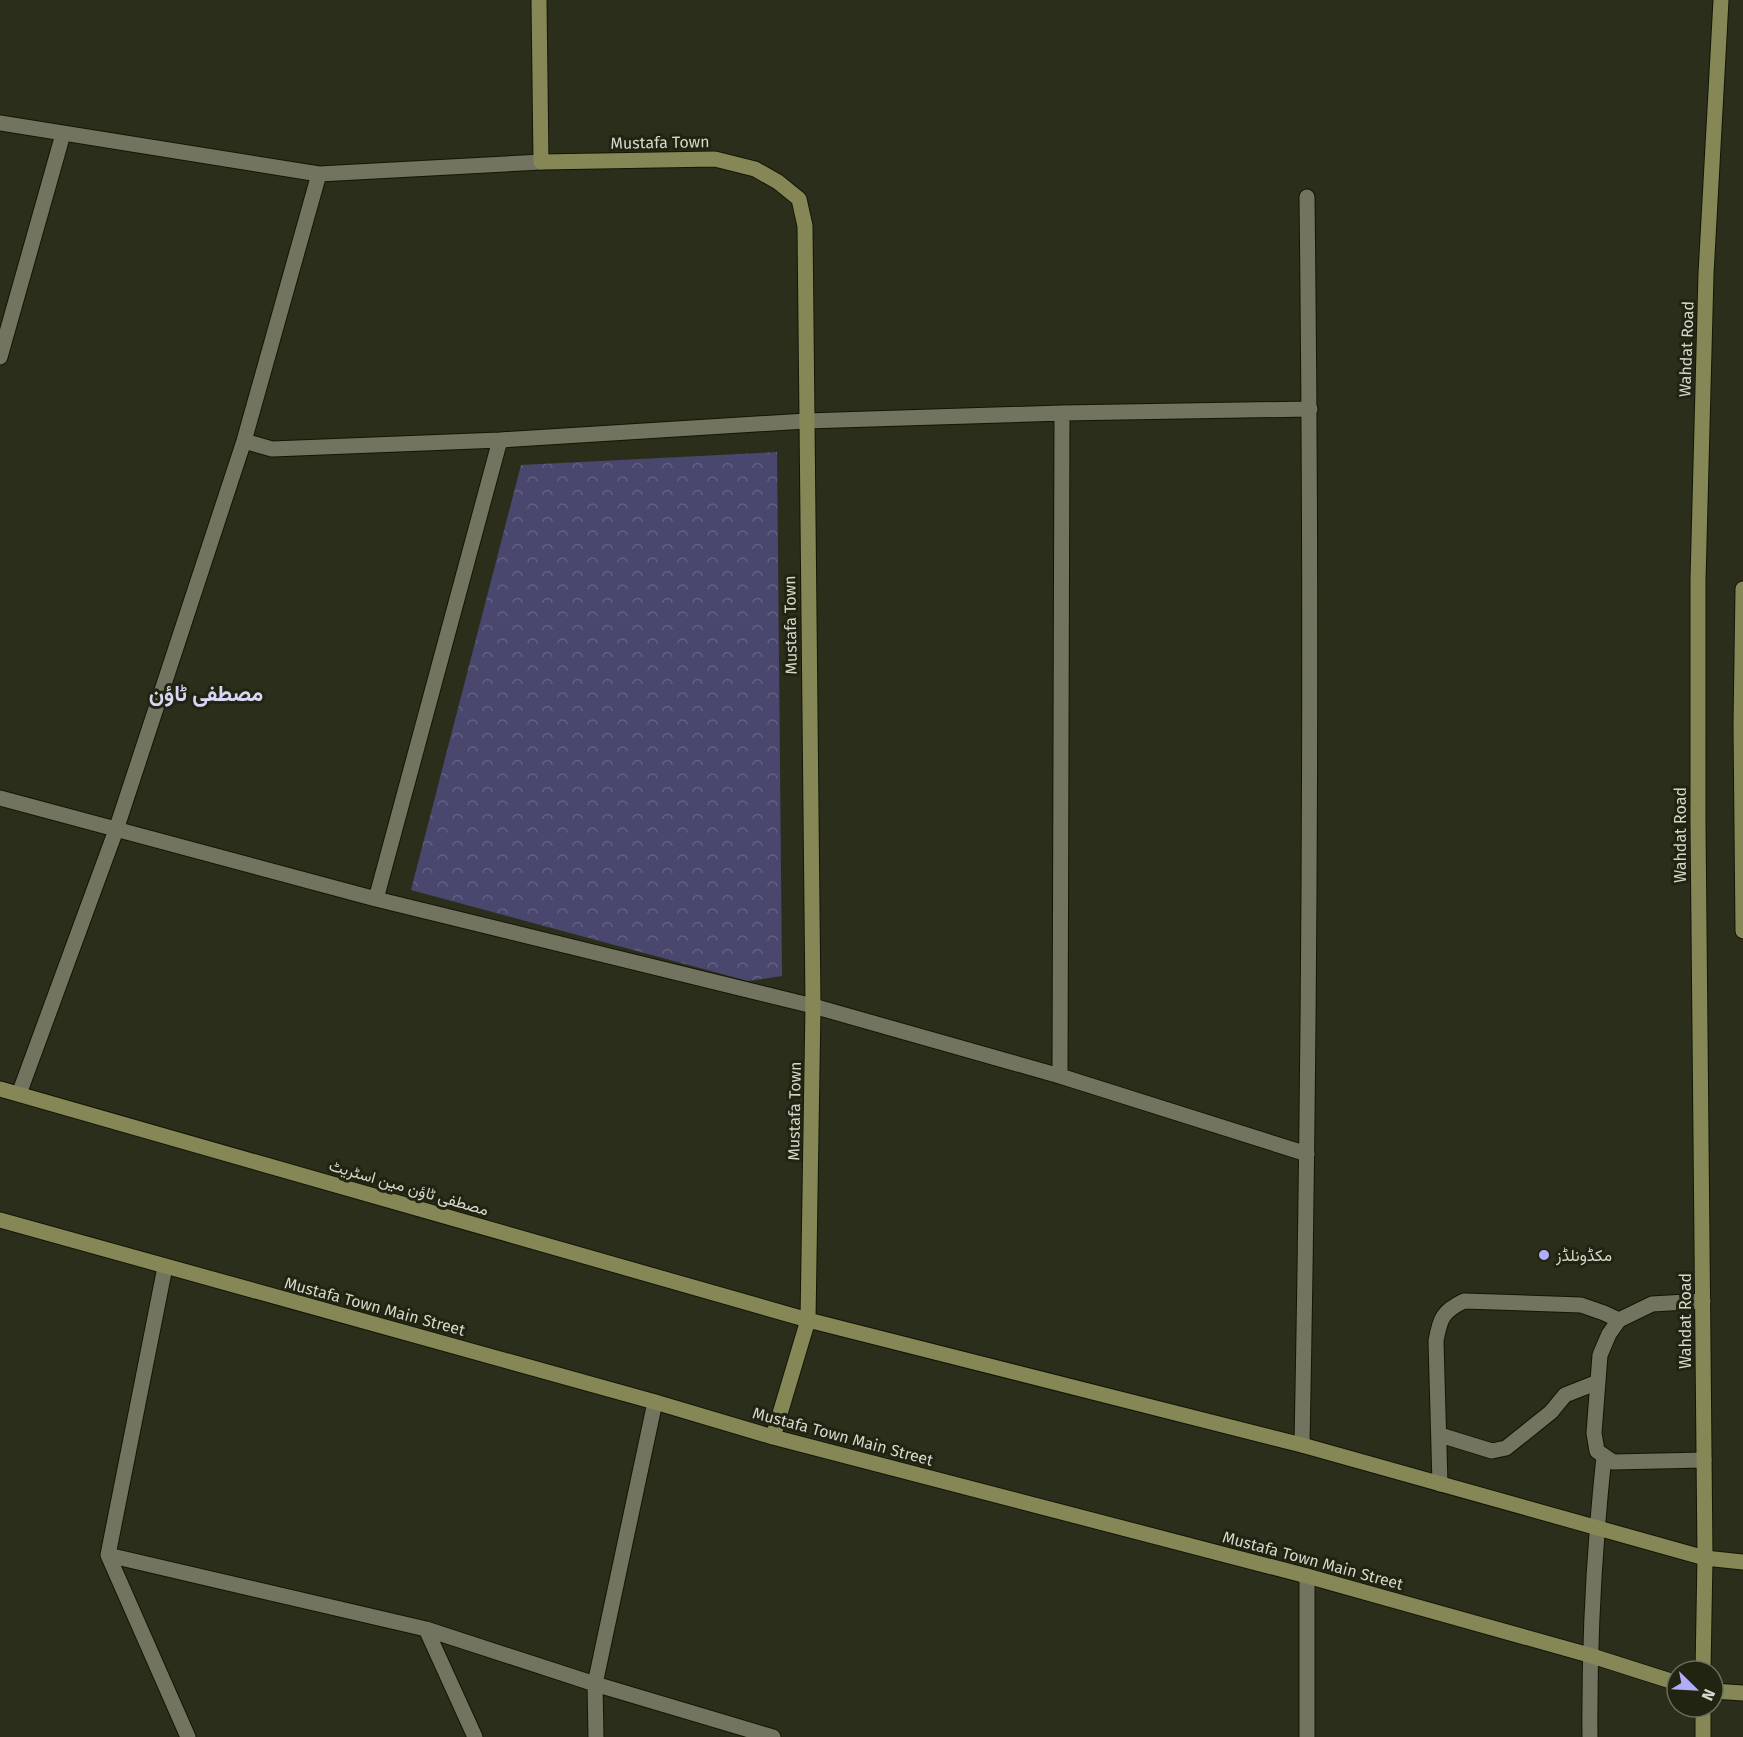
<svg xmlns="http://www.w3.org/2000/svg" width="1743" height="1737" viewBox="0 0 1743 1737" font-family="'Fira Sans',Vazirmatn,sans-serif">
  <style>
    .park { fill: url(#park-crowns) }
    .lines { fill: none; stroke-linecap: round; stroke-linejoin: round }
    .lane-casing { stroke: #141605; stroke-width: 17 }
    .street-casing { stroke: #141605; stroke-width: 17 }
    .secondary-casing { stroke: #141605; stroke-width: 17 }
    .lane { stroke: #727460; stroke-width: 15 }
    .street { stroke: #727460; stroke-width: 15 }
    .secondary { stroke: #858856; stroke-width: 15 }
    .poi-dot { fill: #b1adfa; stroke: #222412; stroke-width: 2 }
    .labels { text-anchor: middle; stroke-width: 6; stroke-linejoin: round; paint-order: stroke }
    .street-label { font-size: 16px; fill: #d7d8cd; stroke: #222412 }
    .poi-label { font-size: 16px; fill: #d7d8cd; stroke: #222412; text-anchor: start }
    .district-label { font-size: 22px; font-weight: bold; fill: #d7d6f4; stroke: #222412 }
  </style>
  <defs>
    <pattern id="park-crowns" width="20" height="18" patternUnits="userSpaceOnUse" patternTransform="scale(1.5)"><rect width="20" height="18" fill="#49476e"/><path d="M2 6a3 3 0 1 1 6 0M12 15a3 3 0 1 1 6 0" fill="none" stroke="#626182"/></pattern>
  </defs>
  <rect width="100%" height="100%" fill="#2c2e1c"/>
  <!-- park -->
  <path class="park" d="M777,452L782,976L748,981L411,890L521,465Z"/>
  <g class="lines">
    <!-- lane casing -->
    <g class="lane-casing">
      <path id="lane" d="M1703,1301L1652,1304L1619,1320L1609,1334L1600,1355L1594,1433L1597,1451L1613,1462L1704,1460
        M1440,1435L1492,1451L1506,1448L1551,1412L1565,1395L1598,1382
        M1440,1484L1436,1341C1440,1318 1443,1311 1464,1301L1581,1305L1604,1313L1619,1320"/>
    </g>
    <!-- street casing -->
    <g class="street-casing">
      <path id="street" d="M0,123L319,174L541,162
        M0,357L63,134
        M244,441L272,449L500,440L806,421L1062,413L1310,409
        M0,798L376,899L813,1006L1060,1076L1307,1154
        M376,899L500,440
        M1060,1076L1062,413
        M19,1094L116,830L244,441L319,174
        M165,1267L108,1555L188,1737
        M1302,1445C1310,1029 1312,613 1307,197
        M108,1555L426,1629L595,1684L773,1737
        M426,1629L475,1737
        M596,1737L595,1684L655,1402
        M1307,1737V1576
        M1590,1737C1589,1642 1594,1551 1604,1456"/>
    </g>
    <!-- secondary casing -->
    <g class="secondary-casing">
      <path id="secondary" d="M539,0L541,162L715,159L755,169L778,182L799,199L805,226L813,1006L808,1320L773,1437
        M1743,589L1741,725L1743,931
        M0,1089L808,1320L1302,1445L1705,1558L1743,1562
        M0,1220L655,1402L773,1437L1307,1576L1589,1655L1677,1683
        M1703,1671L1705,1558L1698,822V580L1706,274L1721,0
        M1713,1691L1743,1693
        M1703,1707V1737"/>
    </g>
    <!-- lane -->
    <use href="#lane" class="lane"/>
    <!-- street -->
    <use href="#street" class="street"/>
    <!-- secondary -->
    <use href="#secondary" class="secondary"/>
  </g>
  <!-- markers -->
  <circle class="poi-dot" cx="1544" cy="1255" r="6"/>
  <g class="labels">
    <!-- street labels -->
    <g class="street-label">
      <text transform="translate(660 142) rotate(-1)" y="6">Mustafa Town</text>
      <text transform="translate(1686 349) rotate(-88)" y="6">Wahdat Road</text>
      <text transform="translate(790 625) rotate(-91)" y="6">Mustafa Town</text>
      <text transform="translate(1680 835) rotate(-90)" y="6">Wahdat Road</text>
      <text transform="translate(794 1111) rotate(-89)" y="6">Mustafa Town</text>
      <text transform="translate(409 1187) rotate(16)" y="6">مصطفی ٹاؤن مین اسٹریٹ</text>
      <text transform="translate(375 1306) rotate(15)" y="6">Mustafa Town Main Street</text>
      <text transform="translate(1685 1321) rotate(-90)" y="6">Wahdat Road</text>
      <text transform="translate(843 1436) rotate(15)" y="6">Mustafa Town Main Street</text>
      <text transform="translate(1313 1560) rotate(15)" y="6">Mustafa Town Main Street</text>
    </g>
    <!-- poi labels -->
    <g class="poi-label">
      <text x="1556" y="1261">مکڈونلڈز</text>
    </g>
    <!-- district labels -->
    <g class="district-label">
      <text x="206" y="701">مصطفی ٹاؤن</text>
    </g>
  </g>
  <!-- north arrow -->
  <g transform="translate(1695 1689) rotate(114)"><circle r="28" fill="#222412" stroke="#6a6c5d" stroke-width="1.5"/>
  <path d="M0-4.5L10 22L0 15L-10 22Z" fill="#b1adfa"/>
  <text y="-9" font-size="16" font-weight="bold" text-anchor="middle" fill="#d7d8cd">N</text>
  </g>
</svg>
